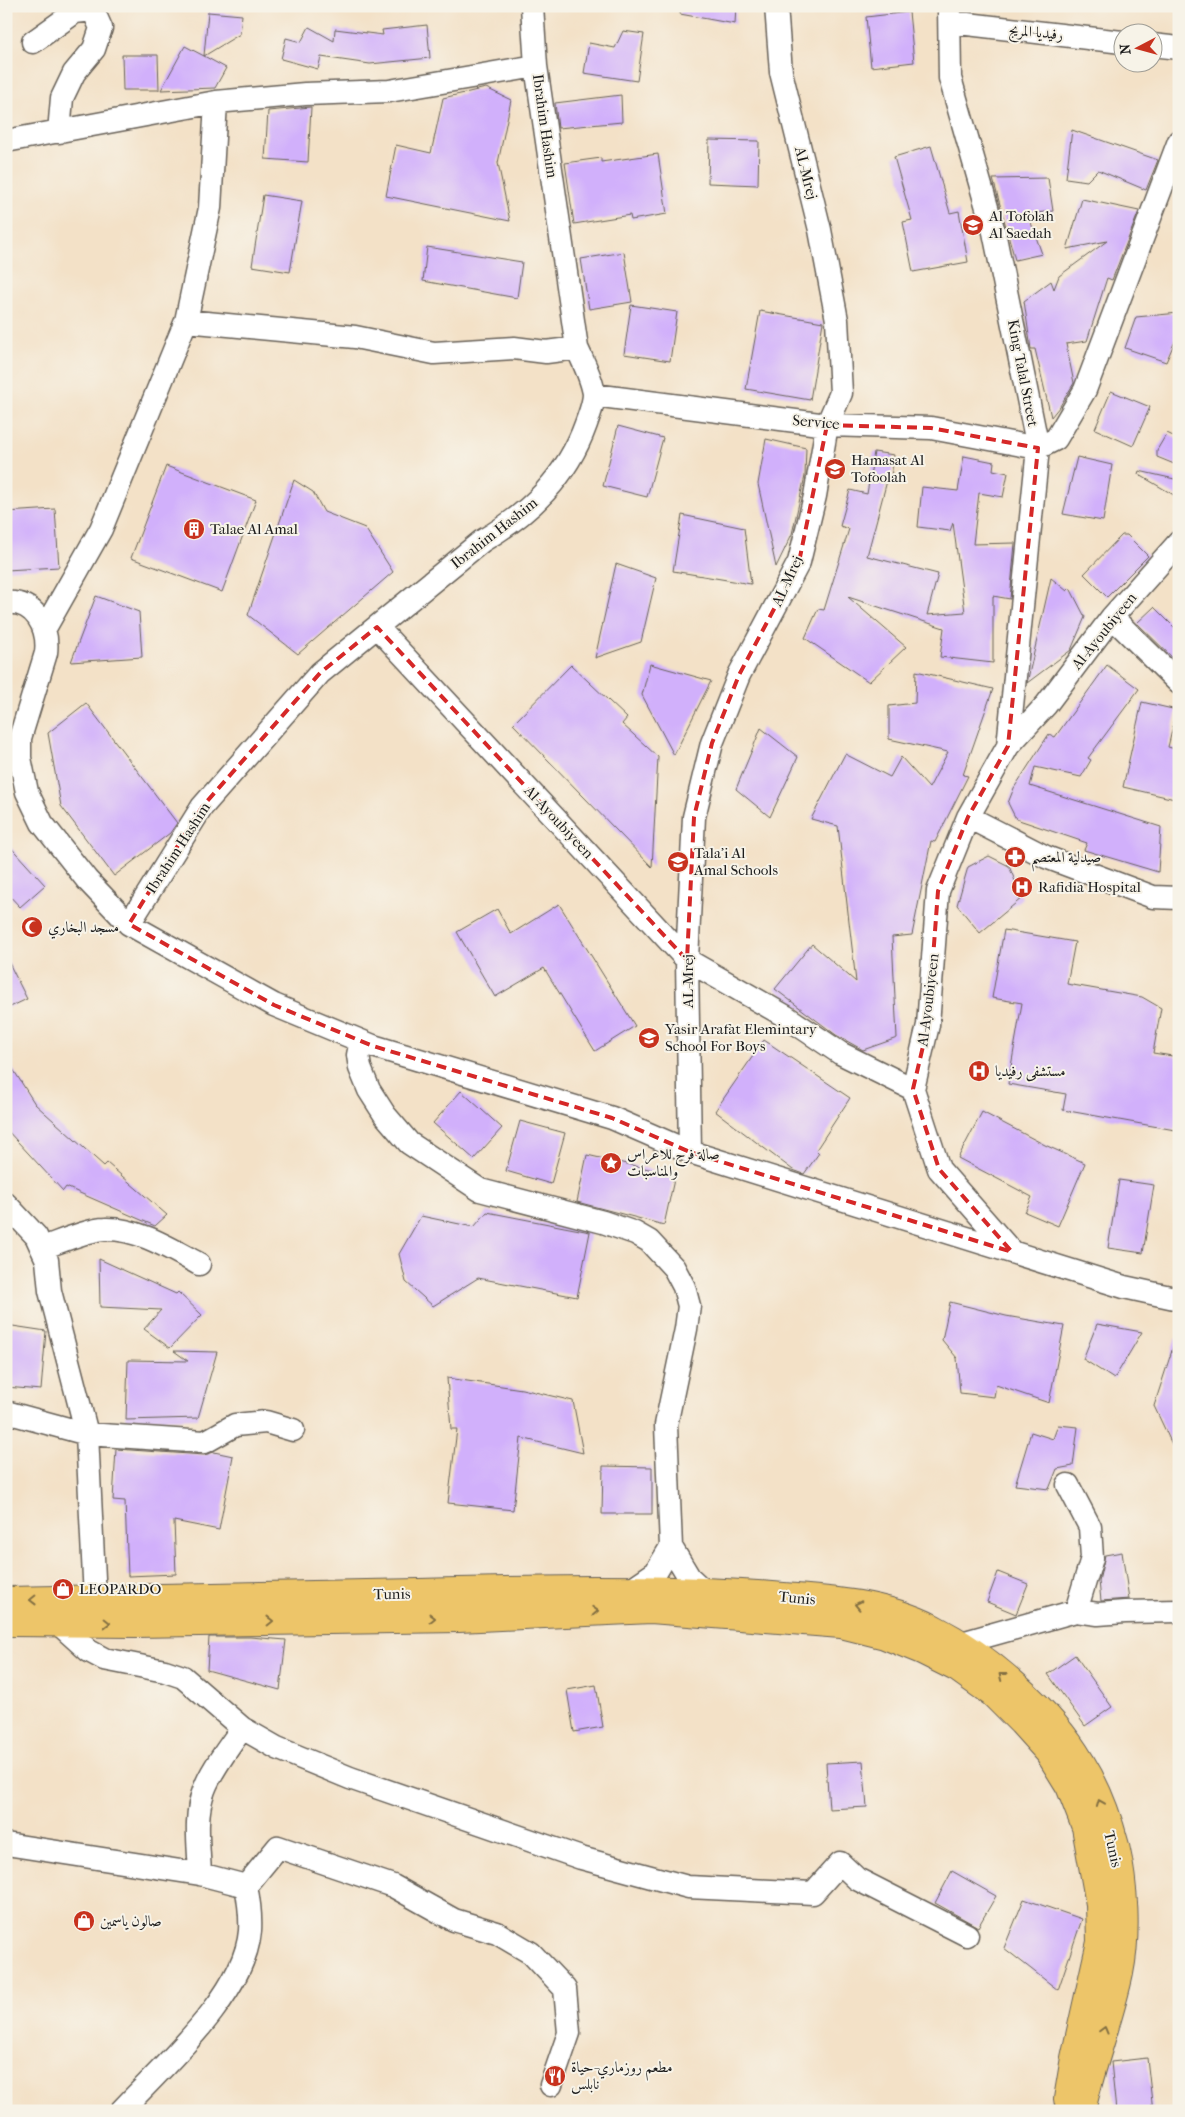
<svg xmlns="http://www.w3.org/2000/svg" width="1185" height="2117" viewBox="0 0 1185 2117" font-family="'IM FELL French Canon',Amiri,serif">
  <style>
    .building { fill: #d1b0fb }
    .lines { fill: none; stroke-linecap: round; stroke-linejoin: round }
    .minor-casing { stroke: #676158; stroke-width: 25 }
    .major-casing { stroke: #676158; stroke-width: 30 }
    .minor { stroke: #fff; stroke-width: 22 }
    .major { stroke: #edc569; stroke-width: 28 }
    .oneway { stroke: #847042 }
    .marked { fill: none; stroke: #d62828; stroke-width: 4; stroke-dasharray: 10 6; stroke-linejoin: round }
    .labels { text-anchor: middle; stroke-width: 4; stroke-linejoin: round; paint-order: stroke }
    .street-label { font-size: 15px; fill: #1c1c1c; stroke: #f7f3e8 }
    .poi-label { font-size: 15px; fill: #1c1c1c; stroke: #f7f3e8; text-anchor: start }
  </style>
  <rect width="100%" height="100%" fill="#f7f3e8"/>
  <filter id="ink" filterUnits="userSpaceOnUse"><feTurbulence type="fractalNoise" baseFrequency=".02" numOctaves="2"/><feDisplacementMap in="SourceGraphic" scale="10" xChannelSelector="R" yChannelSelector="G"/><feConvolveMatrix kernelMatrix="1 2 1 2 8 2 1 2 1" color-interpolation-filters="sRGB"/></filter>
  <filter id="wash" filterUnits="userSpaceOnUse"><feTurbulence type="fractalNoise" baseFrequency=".0096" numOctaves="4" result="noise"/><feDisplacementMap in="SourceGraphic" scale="20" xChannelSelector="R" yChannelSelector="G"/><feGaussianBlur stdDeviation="1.12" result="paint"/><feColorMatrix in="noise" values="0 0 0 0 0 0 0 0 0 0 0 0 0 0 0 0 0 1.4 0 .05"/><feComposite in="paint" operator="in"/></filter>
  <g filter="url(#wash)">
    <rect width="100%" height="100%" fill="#f3e1c7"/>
    <g id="blocks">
      <!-- building -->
      <path class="building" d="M681,6H736L735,24L680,14Z
        M208,12L242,15L240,34L204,56L226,68L215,88L161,90L185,46L204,56Z
        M909,12L914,62L871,67L866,17Z
        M427,25L430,58L370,64L321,57L318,69L281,59L286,38L301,42L309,27L334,41L335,29L383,35L382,30Z
        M623,31L644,34L637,81L584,73L589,43L615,48Z
        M122,55H158L159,90H123Z
        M486,88L511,100L498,163L510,221L386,196L396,145L431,153L443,98Z
        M621,95L622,122L558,128L555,103Z
        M311,107L308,162L265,159L268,111Z
        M1072,130L1158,160L1146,190L1098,170L1087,181L1066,178Z
        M709,140L759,141L758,185L708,183Z
        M931,146L950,213L959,211L968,262L913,272L903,222L912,220L894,157Z
        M658,154L667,214L631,220L630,215L574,224L565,163L601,158V162Z
        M1048,178L1053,211L1028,214L1042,254L1015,260L993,179Z
        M263,195L302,201L290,272L252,266Z
        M1082,199L1139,211L1112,280L1107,278L1087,341L1066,344L1074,383L1060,406L1051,417L1035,349H1031L1024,301L1051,281L1054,289L1059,276L1107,241L1067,249Z
        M427,247L522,262L517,298L423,281Z
        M624,252L632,302L589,309L581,259Z
        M631,305L677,312L670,361L624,354Z
        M760,311L823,322L810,400L746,389Z
        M1179,313V332L1166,362L1125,348L1136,317Z
        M1111,391L1150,407L1133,446L1095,429Z
        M618,426L663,438L647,497L603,486Z
        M1167,433L1179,439V466L1157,457V450Z
        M766,439L806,448L805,476L792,534L776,567L758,484Z
        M874,452L894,455L891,477H888L867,556L938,574L927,615L965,612L953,523L950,531L918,527L922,487L958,491L964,456L994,462L993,470L1008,473L1003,497L979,493L973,544L1015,543L1010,599L993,596V663L940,657L944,628L848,597L906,647L869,682L805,638L818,609L824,610L849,529L840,526L850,490L867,494Z
        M1077,457L1112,465L1103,521L1063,514Z
        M166,466L256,500L222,592L131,558Z
        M1139,471L1179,480V498L1138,474Z
        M294,480L313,492L324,512L365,528L393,572L298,654L248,615Z
        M55,509L59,567L6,570V512Z
        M682,515L744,528L751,584L673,571Z
        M1122,535H1127L1148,556L1107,597L1084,574Z
        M616,564L656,578L641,642L595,658Z
        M1051,578L1067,591L1070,588L1085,617L1071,650L1027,683Z
        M96,596L139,612L142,657L71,662Z
        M1154,607L1179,632V664L1137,623Z
        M650,664L711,681L674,755L642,695Z
        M571,665L627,718L622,724L658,757L652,867L513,724Z
        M1107,665L1139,689L1088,758L1091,760L1081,777L1035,767L1030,786L1161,827L1158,872L1084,850L1087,843L1016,819L1008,803L1014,788L1049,734L1055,737Z
        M916,671L993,689L963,775L968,776L935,842L931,841L912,935L892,937L897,1038L863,1050L836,1035L775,989L812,944L856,982L838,826L811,819L845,754L890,777L901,757L929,788L948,752L889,739V706L915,703Z
        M1142,702L1177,710L1168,747L1179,750V800L1123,787Z
        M86,703L177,823L170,833L114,876L61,806L48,733Z
        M761,728L798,757L770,817L736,789Z
        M6,842L45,885L20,907L6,892Z
        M989,856L1009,866L1022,898L980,933L957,905L968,867Z
        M559,904L635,1026L595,1051L544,968L495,997L457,932L497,909L511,934Z
        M1004,930L1075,942L1067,984L1142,997L1161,1008L1153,1053L1179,1057V1110L1175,1130L1063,1110L1066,1094L1008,1084L1022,1003L992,998Z
        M6,957L27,999L6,1009Z
        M764,1040L850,1098L816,1150L819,1153L804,1174L793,1170L715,1111Z
        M6,1058L35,1104L104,1166L107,1163L167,1215L155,1226L66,1187L63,1191L6,1129Z
        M461,1091L502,1128L474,1159L433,1123Z
        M982,1112L1045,1145L1085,1163L1058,1226L1025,1212L1032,1197L958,1158Z
        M520,1121L565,1133L551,1184L506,1171Z
        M587,1155L675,1175L664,1225L577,1202Z
        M1119,1180L1154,1185L1143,1253L1108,1248Z
        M487,1212L590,1232L577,1297L478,1278L433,1306L406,1282L399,1254L421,1216L474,1227Z
        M99,1259L176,1294L178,1292L202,1315L170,1348L144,1329L161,1310L100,1307Z
        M950,1302L1006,1316L1064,1326L1049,1403L996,1385L994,1397L960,1393L957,1358L942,1340Z
        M1097,1324L1142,1332L1114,1379L1083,1359Z
        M6,1325L46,1331L41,1390L6,1387Z
        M1176,1338H1179V1459L1154,1406Z
        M174,1351L217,1352L198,1418L126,1420L128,1360L188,1361Z
        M447,1378L522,1389L573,1401L583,1453L521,1438L513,1510L448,1503L457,1429H451Z
        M1058,1425L1078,1427L1073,1466L1057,1469L1049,1489L1015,1485L1031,1432L1053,1439Z
        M116,1449L204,1455L214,1452L233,1456L219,1530L174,1521L176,1574L128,1576L125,1501L113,1500Z
        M603,1466L652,1467V1514H602Z
        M1122,1552L1129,1599L1101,1601L1099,1581L1105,1555Z
        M998,1572L1028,1584L1016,1614L987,1602Z
        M209,1637H250L286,1640L280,1690L207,1670Z
        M1075,1655L1112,1707L1085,1726L1048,1674Z
        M596,1685L603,1727L574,1732L567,1690Z
        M863,1761L867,1807L829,1809L826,1763Z
        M952,1871L996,1896L978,1927L935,1903Z
        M1024,1899L1082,1919L1058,1990L1004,1948Z
        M1147,2058L1153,2111H1116L1111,2062Z"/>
    </g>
  </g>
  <g filter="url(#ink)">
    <use href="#blocks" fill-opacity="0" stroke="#676158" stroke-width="1"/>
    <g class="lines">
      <!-- minor casing -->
      <g class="minor-casing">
        <path id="minor" d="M949,6L950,78L994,232L1038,448L1008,746
          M950,22L1122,42
          M33,42L75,12L93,10L101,28L94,49L74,73L62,98L59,132
          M1152,45L1179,48
          M6,141L216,102L305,94L389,91L536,66
          M186,321L355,337L434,353L514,348L546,352L577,348
          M594,395L827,425L931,428L1038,448L1056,439L1085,390L1179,141
          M6,603C35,600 49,628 46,653L20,738V758L27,792L42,823L87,880L129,924L274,1005L373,1046L612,1118L690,1152L1124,1287L1179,1299
          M1112,617L1179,683
          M377,627L687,960L785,1016L840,1053L913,1089
          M45,628L101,529L186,321L210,208L216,102
          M968,817L1046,857L1153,897L1179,898
          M129,924L202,807L320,673L482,541C530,513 567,477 586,424C589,415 594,404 594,394C592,378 583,362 577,348L536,66L532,6
          M361,1041L358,1055L360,1068L369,1090L385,1115L409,1143L480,1190L603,1222L635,1233L649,1241L674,1268L684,1287L689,1306L686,1329L666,1425L671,1547L689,1577L705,1592
          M913,1089L928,1025L938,891L968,817L1008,746L1046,705L1112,617L1179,542
          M913,1089L939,1169L1011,1251
          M690,1152L687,960L694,817L712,743L739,675L799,562L815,496L827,425L841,393L837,320L820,230L781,72L776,6
          M6,1204L36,1236L47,1260L50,1291L87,1434L95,1599
          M42,1248C57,1243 90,1229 105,1229C138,1228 171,1249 199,1264
          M6,1412L87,1434L205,1442L235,1425L266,1422L293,1430
          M1068,1485L1090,1527L1092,1558L1076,1611
          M631,1589L656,1572L671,1547
          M58,1623L89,1651L104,1659L165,1671L183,1677L242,1728L277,1748L350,1778L581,1858L688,1887L813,1893L840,1863L857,1879L967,1935
          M958,1644L1076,1611L1098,1614L1125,1612L1179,1611
          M6,1844L200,1874L246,1886
          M200,1874C199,1847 194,1816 204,1790C212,1768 229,1748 242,1728
          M121,2111C163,2066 245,1994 250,1931C251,1915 249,1901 246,1886L278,1847L393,1886L454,1920L497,1933L531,1953L565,1989L569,2033L551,2085"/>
      </g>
      <!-- major casing -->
      <g class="major-casing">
        <path id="major" d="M6,1601C144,1598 281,1596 419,1593C537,1590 654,1587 772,1596C826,1600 883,1603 932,1628C987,1656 1050,1710 1081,1763C1096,1787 1108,1819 1115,1846C1124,1885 1127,1934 1119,1973C1109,2020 1091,2064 1081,2111
          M6,1622L135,1623L459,1618L651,1609L841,1624L885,1635L922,1650L958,1668L993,1693L1022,1722L1049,1752L1070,1786L1086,1827L1100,1904L1101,1942L1075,2058L1068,2099"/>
      </g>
      <!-- minor -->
      <use href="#minor" class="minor"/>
      <!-- major -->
      <use href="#major" class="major"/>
    </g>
    <!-- one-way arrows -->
    <defs><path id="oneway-chevron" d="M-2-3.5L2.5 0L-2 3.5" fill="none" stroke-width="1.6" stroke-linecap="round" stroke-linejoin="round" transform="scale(1.25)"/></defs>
    <g class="oneway">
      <use href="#oneway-chevron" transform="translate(33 1600) rotate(179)"/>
      <use href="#oneway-chevron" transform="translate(858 1605) rotate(-168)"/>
      <use href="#oneway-chevron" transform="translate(595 1611) rotate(-3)"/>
      <use href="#oneway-chevron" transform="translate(432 1618) rotate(-1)"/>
      <use href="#oneway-chevron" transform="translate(270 1621) rotate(-1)"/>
      <use href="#oneway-chevron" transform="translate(107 1623) rotate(1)"/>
      <use href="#oneway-chevron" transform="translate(1002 1676) rotate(-142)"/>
      <use href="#oneway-chevron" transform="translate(1100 1803) rotate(-112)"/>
      <use href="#oneway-chevron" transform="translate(1104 2030) rotate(-75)"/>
    </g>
  </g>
  <!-- marked area -->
  <path class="marked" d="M827,425L931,428L1038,448L1008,746L968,817L938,891L928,1025L913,1089L939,1169L1012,1252L690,1152L612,1118L373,1046L274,1005L129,924L202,807L320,673L377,627L687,960L694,817L712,743L739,675L799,562Z"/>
  <!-- icons -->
  <defs>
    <g id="school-disc" transform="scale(1.125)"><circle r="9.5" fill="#c8321e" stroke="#f7f3e8"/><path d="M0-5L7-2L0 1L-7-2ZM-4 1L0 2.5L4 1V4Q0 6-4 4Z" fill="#fff"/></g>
    <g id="building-disc" transform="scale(1.125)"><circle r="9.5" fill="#c8321e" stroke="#f7f3e8"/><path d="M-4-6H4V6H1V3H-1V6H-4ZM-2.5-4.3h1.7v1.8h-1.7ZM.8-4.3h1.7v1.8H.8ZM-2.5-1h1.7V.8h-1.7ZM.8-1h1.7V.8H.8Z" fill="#fff"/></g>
    <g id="pharmacy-disc" transform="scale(1.125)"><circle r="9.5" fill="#c8321e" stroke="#f7f3e8"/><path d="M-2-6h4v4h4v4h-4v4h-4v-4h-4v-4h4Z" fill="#fff"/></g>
    <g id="hospital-disc" transform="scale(1.125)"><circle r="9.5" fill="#c8321e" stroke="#f7f3e8"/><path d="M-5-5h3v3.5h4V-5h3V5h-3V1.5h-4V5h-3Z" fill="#fff"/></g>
    <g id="mosque-disc" transform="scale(1.125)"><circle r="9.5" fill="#c8321e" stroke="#f7f3e8"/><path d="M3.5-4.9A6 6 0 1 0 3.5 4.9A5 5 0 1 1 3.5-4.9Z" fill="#fff"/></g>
    <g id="sight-disc" transform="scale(1.125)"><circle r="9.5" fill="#c8321e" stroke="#f7f3e8"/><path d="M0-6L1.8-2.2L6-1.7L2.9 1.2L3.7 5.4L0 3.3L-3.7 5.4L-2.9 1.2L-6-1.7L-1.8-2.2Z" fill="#fff"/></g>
    <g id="shop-disc" transform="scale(1.125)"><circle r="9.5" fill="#c8321e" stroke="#f7f3e8"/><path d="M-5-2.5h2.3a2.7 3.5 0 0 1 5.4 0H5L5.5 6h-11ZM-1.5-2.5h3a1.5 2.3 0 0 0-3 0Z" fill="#fff"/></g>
    <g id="restaurant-disc" transform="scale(1.125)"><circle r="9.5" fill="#c8321e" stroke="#f7f3e8"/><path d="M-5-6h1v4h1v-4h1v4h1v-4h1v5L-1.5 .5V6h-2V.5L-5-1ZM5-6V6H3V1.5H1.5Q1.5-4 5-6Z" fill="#fff"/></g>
  </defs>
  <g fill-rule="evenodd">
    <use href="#school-disc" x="973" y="225"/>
    <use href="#school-disc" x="835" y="469"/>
    <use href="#building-disc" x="194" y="529"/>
    <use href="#pharmacy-disc" x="1015" y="857"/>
    <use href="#school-disc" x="678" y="862"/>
    <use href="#hospital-disc" x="1022" y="887"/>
    <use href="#mosque-disc" x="32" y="927"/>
    <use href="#school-disc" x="649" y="1038"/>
    <use href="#hospital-disc" x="979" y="1071"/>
    <use href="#sight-disc" x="611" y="1163"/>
    <use href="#shop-disc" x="63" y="1589"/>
    <use href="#shop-disc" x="84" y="1921"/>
    <use href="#restaurant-disc" x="555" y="2076"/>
  </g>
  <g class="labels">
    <!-- street labels -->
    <g class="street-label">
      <text transform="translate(1036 32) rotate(6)" y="5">رفيديا-المريج</text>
      <text transform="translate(545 126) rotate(82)" y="5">Ibrahim Hashim</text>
      <text transform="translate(806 173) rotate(76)" y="5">AL-Mrej</text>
      <text transform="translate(1023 373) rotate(79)" y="5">King Talal Street</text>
      <text transform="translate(816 422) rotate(5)" y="5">Service</text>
      <text transform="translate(494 533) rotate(-38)" y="5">Ibrahim Hashim</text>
      <text transform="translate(787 581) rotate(-65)" y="5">AL-Mrej</text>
      <text transform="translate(1104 631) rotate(-51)" y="5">Al-Ayoubiyeen</text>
      <text transform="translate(559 822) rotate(47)" y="5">Al-Ayoubiyeen</text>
      <text transform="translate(178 848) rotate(-57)" y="5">Ibrahim Hashim</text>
      <text transform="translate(688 981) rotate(-90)" y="5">AL-Mrej</text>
      <text transform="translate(928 1000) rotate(-83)" y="5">Al-Ayoubiyeen</text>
      <text transform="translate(392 1594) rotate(-1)" y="5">Tunis</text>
      <text transform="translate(797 1598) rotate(5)" y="5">Tunis</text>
      <text transform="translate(1113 1849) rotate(77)" y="5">Tunis</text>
    </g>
    <!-- poi labels -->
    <g class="poi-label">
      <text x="989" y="221">Al Tofolah<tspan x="989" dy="17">Al Saedah</tspan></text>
      <text x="851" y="465">Hamasat Al<tspan x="851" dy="17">Tofoolah</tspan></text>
      <text x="210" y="534">Talae Al Amal</text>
      <text x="694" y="858">Tala'i Al<tspan x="694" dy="17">Amal Schools</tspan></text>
      <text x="1031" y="862">صيدلية المعتصم</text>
      <text x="1038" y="892">Rafidia Hospital</text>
      <text x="48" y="932">مسجد البخاري</text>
      <text x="665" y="1034">Yasir Arafat Elemintary<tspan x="665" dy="17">School For Boys</tspan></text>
      <text x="995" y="1076">مستشفى رفيديا</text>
      <text x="627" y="1159">صالة فرح للاعراس<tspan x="627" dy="17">والمناسبات</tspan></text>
      <text x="79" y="1594">LEOPARDO</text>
      <text x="100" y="1926">صالون ياسمين</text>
      <text x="571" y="2072">مطعم روزماري-حياة<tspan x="571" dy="17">نابلس</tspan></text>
    </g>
  </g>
  <!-- margin -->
  <rect width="1185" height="2117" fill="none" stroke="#f7f3e8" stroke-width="25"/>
  <!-- north arrow -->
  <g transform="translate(1138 48) rotate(264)"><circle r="24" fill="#f7f3e8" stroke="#9f9d96"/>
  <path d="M0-4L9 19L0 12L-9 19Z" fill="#c8321e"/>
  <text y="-8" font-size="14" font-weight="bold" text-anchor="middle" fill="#1c1c1c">N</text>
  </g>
</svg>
